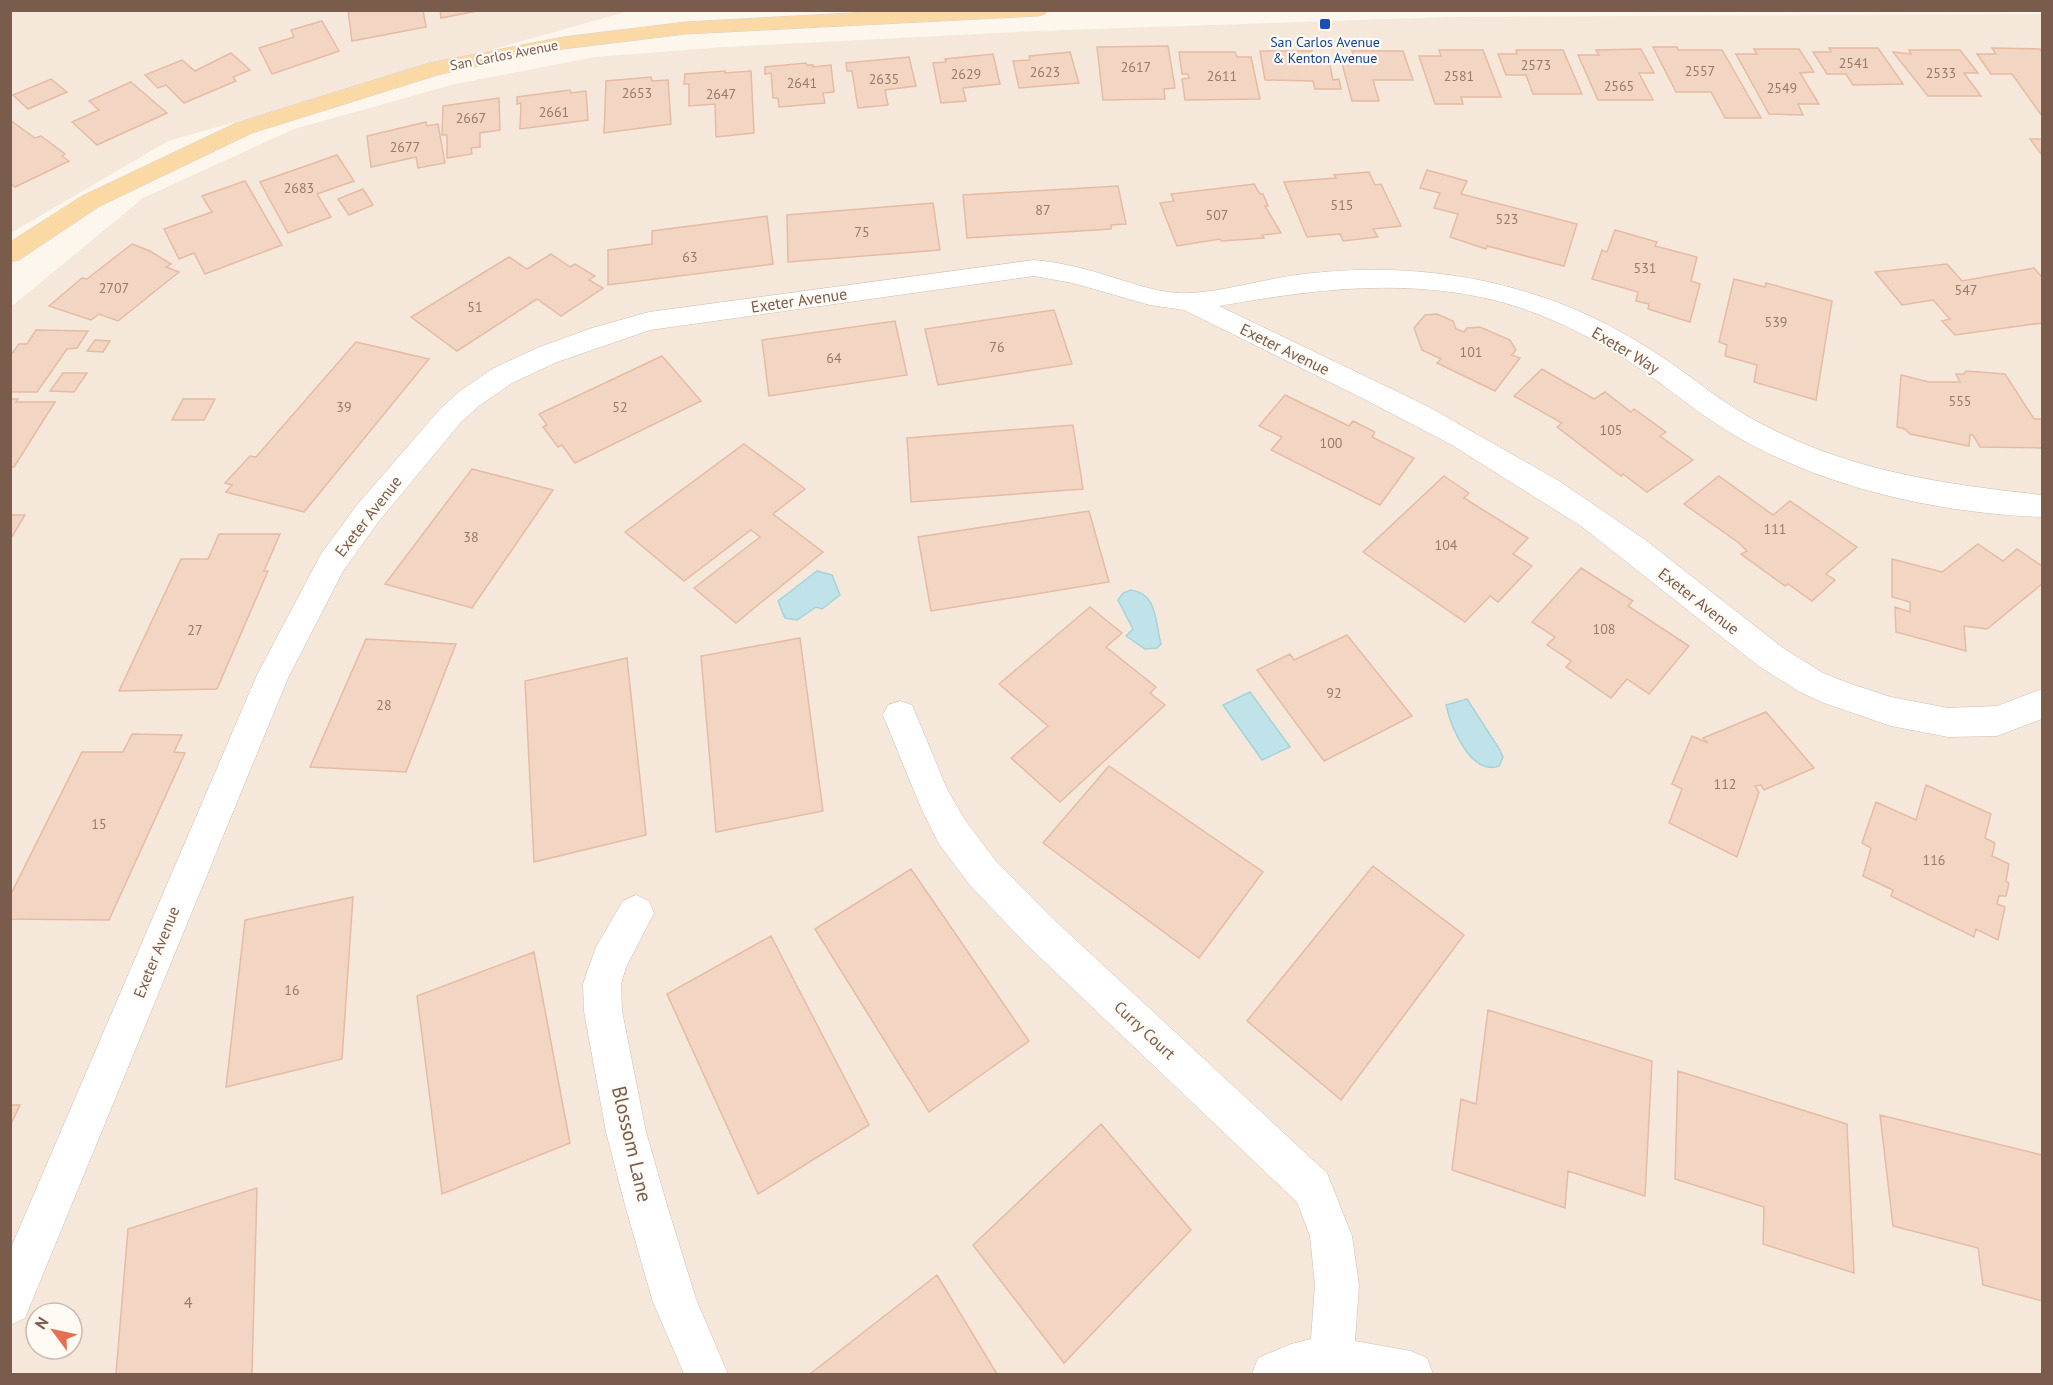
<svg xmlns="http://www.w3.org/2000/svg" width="2053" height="1385" viewBox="0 0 2053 1385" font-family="'PT Sans',sans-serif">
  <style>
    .residential { fill: #f5e8da; fill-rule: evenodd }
    .water { fill: #bfe3e8; stroke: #a5d3da; stroke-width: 1.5 }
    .building { fill: #f3d5c3; stroke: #e6bba3; stroke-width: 1.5 }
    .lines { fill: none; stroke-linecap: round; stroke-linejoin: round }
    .minor-casing { stroke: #d1beb0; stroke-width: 1 }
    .major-casing { stroke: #dad1cd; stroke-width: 1 }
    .minor { fill: #fff; fill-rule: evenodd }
    .major { fill: #fbd9a5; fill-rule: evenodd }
    .transit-dot { fill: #1a4fb4; stroke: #fffaf3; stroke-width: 2 }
    .labels { text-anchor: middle; stroke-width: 4.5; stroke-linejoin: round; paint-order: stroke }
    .far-transit-label { font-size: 14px; fill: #164399; stroke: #fffaf3 }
    .far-street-label { font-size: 14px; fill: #7a5c4d; stroke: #fffaf3 }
    .number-label { font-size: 14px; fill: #987a6a }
    .street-label { font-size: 16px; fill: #7a5c4d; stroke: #fffaf3 }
    .near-number-label { font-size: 16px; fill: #987a6a }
    .near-street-label { font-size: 20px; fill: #7a5c4d; stroke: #fffaf3 }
  </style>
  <rect width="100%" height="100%" fill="#fdf6ec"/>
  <!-- residential -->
  <path class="residential" d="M11,11H629L168,141L11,233Z
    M2042,14V1374H11V307L143,198L294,129L455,84L595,57L723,47L1036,31L1447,17ZM36,1313H72V1349H36Z"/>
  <!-- water -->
  <path class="water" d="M817,571L832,575L840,595L822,609L816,607L797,620L785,618L778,601Z
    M1131,590C1158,594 1155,622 1161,644L1157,648L1145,649L1126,636L1133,629L1118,600L1123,593Z
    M1250,692L1290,747L1262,760L1223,705Z
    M1467,699L1500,750L1503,757L1499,766C1471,776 1451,727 1446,705Z"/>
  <!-- building -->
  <path class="building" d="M348,10H423L426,27L352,41Z
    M440,10H482L441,18Z
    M322,21L339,51L272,74L259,48L294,37L291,30Z
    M1168,46L1175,88L1164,89L1165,99L1103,100L1097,47Z
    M1653,47H1677L1678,50H1722L1761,118H1725L1711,92H1676Z
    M1829,48H1878L1903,84L1853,85L1846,74H1827L1813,52H1831Z
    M1992,48L2040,49L2042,52V116L2012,74H1991L1977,54H1996Z
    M1641,49L1654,73H1639L1653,100H1598L1578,55H1599L1596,50Z
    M1754,49H1799L1814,72L1800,73L1819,104H1798L1803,115L1769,114L1736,54H1757Z
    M1439,50H1483L1501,97H1461L1463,104H1435L1419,56H1441Z
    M1516,50H1563L1582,94H1533L1526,75H1506L1498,54H1517Z
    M1909,50H1960L1978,73H1964L1981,96H1928L1893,52L1911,54Z
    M1260,51H1312L1313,56H1328L1333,80L1339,79L1341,89H1315L1313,81L1265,80Z
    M1352,51H1403L1413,80H1373L1379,101H1352L1340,56H1354Z
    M1070,52L1079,83L1019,88L1013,61L1030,60L1029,56Z
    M1179,52H1235L1237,57H1251L1260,99L1185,100L1182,79L1189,78L1188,74H1182Z
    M231,53L250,70L233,77L236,81L184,103L166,85L158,88L145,75L182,60L195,71Z
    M993,54L1000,84L963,88L966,101L941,103L933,63L946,62L945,59Z
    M909,57L916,86L885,90L888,105L858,108L852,71H847L846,63Z
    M806,63L807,65H813V67L831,65L834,92L823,93L825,103L779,107L778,98H773L771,73L765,74V67Z
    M725,71V73L751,71L754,133L716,137L715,104L689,106V84H684L685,74Z
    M651,77L652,81L668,80L671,124L604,133L606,81Z
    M51,79L67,92L28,109L13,95Z
    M131,82L167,113L97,145L72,122L99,110L89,101Z
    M570,90L571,93L586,91L588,120L520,129L521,103L517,104V97Z
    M499,98L500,130L480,133V147L471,148L472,154L447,158V135H442L443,106Z
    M10,120L35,138L41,136L65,154L62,156L69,161L15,187L10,183Z
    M426,122L427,126L438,124L445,163L418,168L416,157L371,167L367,136Z
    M2030,139H2042V155Z
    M337,155L354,181L317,194L331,217L288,233L260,182Z
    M1427,170L1467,181L1461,194L1577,224L1564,266L1487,246L1486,249L1450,237L1458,214L1434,208L1440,193L1420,188Z
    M1369,172L1375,185L1381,184L1401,226L1373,229L1378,237L1343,241L1340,234L1307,237L1284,182L1336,178L1334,175Z
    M245,181L282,245L205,274L194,253L179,259L164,229L212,212L202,196Z
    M1254,184L1260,194H1263L1268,206H1265L1281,233L1262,235L1264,238L1221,241L1220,239L1177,246L1160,203L1174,201L1171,194Z
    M1118,186L1126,224L1111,225V229L967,238L963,195Z
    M363,189L373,205L349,215L338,199Z
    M933,203L940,250L788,262L787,215Z
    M767,216L773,264L608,285V250L652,244V231Z
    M1615,230L1657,242L1655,246L1697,257L1691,281L1700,284L1690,322L1648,309L1649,304L1636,301L1638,292L1592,279L1602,250L1607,252Z
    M132,244L150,251L171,264L166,267L179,272L118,321L99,314L91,320L49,306L82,278L87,279Z
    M551,254L570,267L575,264L595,276L589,280L603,288L561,316L537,299L457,351L411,317L509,257L527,269Z
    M1947,264L1962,281L2034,268L2042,277V323L1955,335L1942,321L1950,319L1933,300L1902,305L1875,272Z
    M1734,279L1765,287L1766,283L1832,301L1816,400L1754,382L1757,365L1725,356L1727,345L1719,342Z
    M1054,310L1072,364L938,385L925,329Z
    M1437,314L1453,321L1456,329L1464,332L1467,328L1480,327L1510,340L1516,350L1512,355L1520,358L1495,391L1437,363L1441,359L1422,350L1414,328L1425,315Z
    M895,321L907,375L769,396L762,340Z
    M36,330L88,331L77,348L67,349L37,392H10V356L19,344H27Z
    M95,340L110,341L103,352L87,351Z
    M356,342L429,359L304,512L226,492L232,485L225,483L250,456L256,457Z
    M662,356L701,401L575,463L562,445L558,447L543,427L547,425L539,414Z
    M1542,369L1594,399L1605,392L1631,412L1634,409L1666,432L1660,436L1693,460L1647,492L1623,474L1621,476L1557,427L1562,423L1514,396Z
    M1966,371L2005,374L2034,419H2042V448L1980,447L1973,435H1970L1969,446L1910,434L1905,429L1897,427L1901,375L1929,382H1960L1956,374H1964Z
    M63,373H87L74,392L50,391Z
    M1285,395L1349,426L1353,421L1375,432L1372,437L1414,458L1380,505L1271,450L1282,437L1259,426Z
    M10,399H18L16,402H55L14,467H10Z
    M183,399H215L204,420H172Z
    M1073,425L1083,489L911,502L907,438Z
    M744,444L805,489L773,514L823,552L736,623L694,588L760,537L751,530L684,581L625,532Z
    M472,469L553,490L472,608L385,584Z
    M1444,476L1469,493L1464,498L1528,538L1513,554L1532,566L1498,602L1490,596L1465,622L1363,552Z
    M1719,476L1773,515L1790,501L1857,547L1826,574L1835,580L1812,601L1788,584L1785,586L1741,554L1747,551L1739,543L1684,504Z
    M1089,511L1109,582L931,611L918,537Z
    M10,515H25L10,540Z
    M219,534H280L264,571H268L217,689L119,691L181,559H208Z
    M1978,544L2003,561L2017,549L2042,566V584L1987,629L1964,626L1966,651L1896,632L1895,607L1910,612V602L1892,597V559L1942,572Z
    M1581,568L1633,601L1628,606L1689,646L1649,694L1627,679L1611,698L1566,667L1571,661L1547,645L1555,637L1532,622Z
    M1090,607L1122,633L1106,647L1156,687L1150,693L1165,705L1060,802L1011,758L1048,726L999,684Z
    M1347,635L1412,716L1324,761L1257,670L1290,654L1294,660Z
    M800,638L823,811L716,832L701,656Z
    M366,639L456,644L406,772L310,767Z
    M627,658L646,835L534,862L525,681Z
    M1766,712L1814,768L1764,790L1761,785L1755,786L1759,792L1737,857L1669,823L1682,789L1672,784L1692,736L1708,743L1703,738Z
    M132,734L182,735L174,752L185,753L109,920L10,919V896L82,752H123Z
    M1109,766L1263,872L1199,958L1043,843Z
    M1926,785L1991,814L1985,838L1995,843L1992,856L2009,864L2006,881L2009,883L2006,896H1999L1997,904L2005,907L1998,940L1976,929L1974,937L1891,896L1893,890L1863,876L1871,848L1862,843L1876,802L1916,820Z
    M1373,866L1464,935L1341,1100L1247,1021Z
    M911,869L1029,1041L929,1112L815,929Z
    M353,897L342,1059L226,1087L245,920Z
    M771,936L869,1125L758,1194L667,994Z
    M534,952L570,1143L442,1194L417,996Z
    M1488,1010L1652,1061L1645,1196L1568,1171L1565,1208L1452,1170L1461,1099L1476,1104Z
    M1678,1071L1847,1124L1854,1273L1763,1244L1764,1207L1675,1179Z
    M10,1105H20L10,1126Z
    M1880,1115L2042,1155V1301L1983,1285L1978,1248L1893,1226Z
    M1101,1124L1191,1230L1064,1363L973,1245Z
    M257,1188L252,1374H116L128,1229Z
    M937,1275L997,1374H810Z"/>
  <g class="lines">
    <!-- minor casing -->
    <g class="minor-casing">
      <path id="minor" d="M1034,260C1057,262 1079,267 1102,274C1130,282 1161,295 1190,293C1225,291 1261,280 1296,275C1372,265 1449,269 1523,291C1576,306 1626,332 1671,363C1701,384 1728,407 1760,423C1849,471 1943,484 2042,495V517C1935,513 1818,487 1726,430C1700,414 1677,395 1652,377C1613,349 1570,325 1524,309C1423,275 1321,288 1219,306L1427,406L1559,481L1644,539L1783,648L1823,673L1848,683L1891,697L1948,708L1997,706L2042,689V719L1997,736L1948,737L1891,726L1824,703L1800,692L1760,667L1581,526L1452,445L1362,398L1184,310L1150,305L1073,283L1034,276L650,330L557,362L512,383L480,405L461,422L379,521L343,571L288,678L25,1318L10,1325V1250L257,675L321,554L357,505L441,408L460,391L492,369L537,348L592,328L649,312Z
        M900,701L912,705L947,789L965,820L995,860L1051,917L1327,1173L1352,1236L1359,1285L1355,1341L1411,1351L1427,1358L1433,1374H1252L1258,1358L1291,1344L1311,1339L1315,1285L1310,1236L1297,1202L1025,943L969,884L939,844L921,808L883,715L888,705Z
        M636,895L649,901L654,913L626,967L621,984L622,1011L646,1132L667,1205L696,1299L728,1374H684L653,1302L625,1205L606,1132L584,1011L583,984L596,947L623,901Z"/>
    </g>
    <!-- major casing -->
    <g class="major-casing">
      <path id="major" d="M905,10H1048L1045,14L1038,16L686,34L563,49L441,74L252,133L100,206L19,260L10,262V242L82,196L236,123L429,63L563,37L686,22Z"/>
    </g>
    <!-- minor -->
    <use href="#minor" class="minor"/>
    <!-- major -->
    <use href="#major" class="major"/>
  </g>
  <!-- markers -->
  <rect class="transit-dot" x="1319" y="18" width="12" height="12" rx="3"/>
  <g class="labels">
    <!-- far-transit labels -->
    <g class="far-transit-label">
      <text x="1325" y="47">San Carlos Avenue<tspan x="1325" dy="16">&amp; Kenton Avenue</tspan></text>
    </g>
    <!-- far-street labels -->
    <g class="far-street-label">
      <text transform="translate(504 55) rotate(-11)" y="5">San Carlos Avenue</text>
    </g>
    <!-- number labels -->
    <g class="number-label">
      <text x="1854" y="68">2541</text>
      <text x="1536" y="70">2573</text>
      <text x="1136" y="72">2617</text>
      <text x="1700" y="76">2557</text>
      <text x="1045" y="77">2623</text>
      <text x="1941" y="78">2533</text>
      <text x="966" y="79">2629</text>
      <text x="1222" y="81">2611</text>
      <text x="1459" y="81">2581</text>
      <text x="884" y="84">2635</text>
      <text x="802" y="88">2641</text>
      <text x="1619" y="91">2565</text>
      <text x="1782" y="93">2549</text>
      <text x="637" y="98">2653</text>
      <text x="721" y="99">2647</text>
      <text x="554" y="117">2661</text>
      <text x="471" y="123">2667</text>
      <text x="405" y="152">2677</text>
      <text x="299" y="193">2683</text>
      <text x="1342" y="210">515</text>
      <text x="1043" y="215">87</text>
      <text x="1217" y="220">507</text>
      <text x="1507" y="224">523</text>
      <text x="862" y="237">75</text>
      <text x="690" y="262">63</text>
      <text x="1645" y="273">531</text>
      <text x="114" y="293">2707</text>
      <text x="1966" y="295">547</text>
      <text x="475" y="312">51</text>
      <text x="1776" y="327">539</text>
      <text x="997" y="352">76</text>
      <text x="1471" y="357">101</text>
      <text x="834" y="363">64</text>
      <text x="1960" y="406">555</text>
      <text x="344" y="412">39</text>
      <text x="620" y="412">52</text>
      <text x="1611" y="435">105</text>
      <text x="1331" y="448">100</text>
      <text x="1775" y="534">111</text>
      <text x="471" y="542">38</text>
      <text x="1446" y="550">104</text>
      <text x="1604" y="634">108</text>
      <text x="195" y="635">27</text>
      <text x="1334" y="698">92</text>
      <text x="384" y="710">28</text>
      <text x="1725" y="789">112</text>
      <text x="99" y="829">15</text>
      <text x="1934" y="865">116</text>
      <text x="292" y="995">16</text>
    </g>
    <!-- street labels -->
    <g class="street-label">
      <text transform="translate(799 300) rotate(-8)" y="6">Exeter Avenue</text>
      <text transform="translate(1285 349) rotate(26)" y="6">Exeter Avenue</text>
      <text transform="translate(1626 350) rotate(31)" y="6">Exeter Way</text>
      <text transform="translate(368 516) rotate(-52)" y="6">Exeter Avenue</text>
      <text transform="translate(1699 601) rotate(38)" y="6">Exeter Avenue</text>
      <text transform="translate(156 952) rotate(-68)" y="6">Exeter Avenue</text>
      <text transform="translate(1145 1030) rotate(43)" y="6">Curry Court</text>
    </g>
    <!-- near-number labels -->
    <g class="near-number-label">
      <text x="188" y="1308">4</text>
    </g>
    <!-- near-street labels -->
    <g class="near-street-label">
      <text transform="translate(632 1144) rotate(77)" y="7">Blossom Lane</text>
    </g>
  </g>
  <!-- border -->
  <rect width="2053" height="1385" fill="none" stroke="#7a5c4d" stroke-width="24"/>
  <!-- north arrow -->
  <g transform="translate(54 1331) rotate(303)"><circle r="28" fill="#fffaf3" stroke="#cabbb1" stroke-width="1.5"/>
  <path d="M0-4.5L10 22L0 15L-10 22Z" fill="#e76f51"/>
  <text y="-9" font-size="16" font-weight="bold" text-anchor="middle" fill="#7a5c4d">N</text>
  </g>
</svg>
